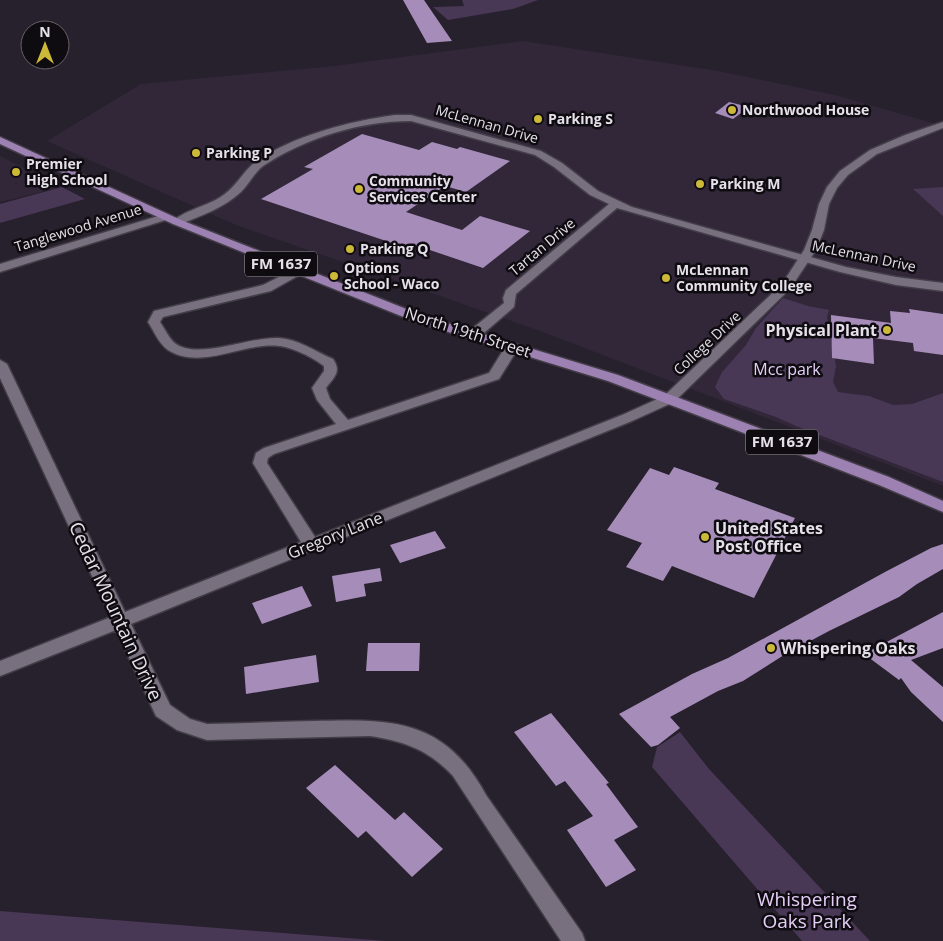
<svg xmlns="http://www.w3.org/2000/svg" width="943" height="941" viewBox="0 0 943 941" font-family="'Open Sans',sans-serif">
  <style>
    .built { fill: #312739 }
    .green { fill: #493756 }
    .building { fill: #a68db9 }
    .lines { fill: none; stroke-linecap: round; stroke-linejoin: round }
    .street-casing { stroke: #433d48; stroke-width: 3 }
    .secondary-casing { stroke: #433d48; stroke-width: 3 }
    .primary-casing { stroke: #433d48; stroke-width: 3 }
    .street { fill: #78707f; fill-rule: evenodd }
    .secondary { fill: #78707f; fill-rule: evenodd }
    .primary { fill: #9d81b3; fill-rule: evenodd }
    .poi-dot { fill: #cdb938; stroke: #0f0c11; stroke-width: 2 }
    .labels { text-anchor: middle; stroke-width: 5; stroke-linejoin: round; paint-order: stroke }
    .far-poi-label { font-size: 14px; font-weight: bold; fill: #e5e0e9; stroke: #0f0c11; text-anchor: start }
    .far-street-label { font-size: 14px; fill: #e5e0e9; stroke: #0f0c11 }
    .shield { fill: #0f0c11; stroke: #a5a0a8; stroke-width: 1 }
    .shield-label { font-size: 15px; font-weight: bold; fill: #e5e0e9 }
    .poi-label { font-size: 16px; font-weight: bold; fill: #e5e0e9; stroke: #0f0c11; text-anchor: start }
    .street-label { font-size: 16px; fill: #e5e0e9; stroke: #0f0c11 }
    .park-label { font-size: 16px; fill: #e4cef6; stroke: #0f0c11 }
    .near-street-label { font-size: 19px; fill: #e5e0e9; stroke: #0f0c11 }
    .near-park-label { font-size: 19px; fill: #e4cef6; stroke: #0f0c11 }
  </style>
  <rect width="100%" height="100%" fill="#27202d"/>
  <!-- built -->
  <path class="built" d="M523,41L718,71L835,95L943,126V486L543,332L236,225L47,141L141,84L334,66Z
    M0,156L62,187L0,202Z"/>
  <!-- green -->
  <path class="green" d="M462,0H538L513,9L448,20L433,7L464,6Z
    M62,187L85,199L0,223V204Z
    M943,187V216L913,189Z
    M783,298L808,306L829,310L827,317L836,366L833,382L838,392L869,396L893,405L912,404L943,393V482L796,426L776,417L724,399L715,387L722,372L746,345L756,328Z
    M680,732L709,769L870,941H802L652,767L657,747Z
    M0,911L386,941H0Z"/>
  <!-- building -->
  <path class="building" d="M403,0H424L452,41L427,43Z
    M729,102L749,107L733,119L715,113Z
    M362,134L419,150L432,142L457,149L460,147L510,161L466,192L445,186L406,212L462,230L480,216L530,231L483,268L418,246L413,250L261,199L313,169L304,167Z
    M909,309L943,314V355L914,351L913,343L873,338L874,364L832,358L831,315L891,323L890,311L910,313Z
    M674,467L719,483L715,489L795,518L754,598L672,566L663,581L626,567L642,543L607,530L650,468L669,475Z
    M435,531L446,548L400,563L390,545Z
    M943,544V569L917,584L899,597L829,631L784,655L743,681L718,691L670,717L680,728L658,745L651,747L619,714L692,674L728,658L885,572L931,548Z
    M380,568L382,581L364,584L366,596L336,602L332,576Z
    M302,586L312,606L262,624L252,603Z
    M943,612V648L911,660L943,687V722L911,692L901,678L899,680L864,654Z
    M368,643H420L419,671H366Z
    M316,655L319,682L246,694L244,667Z
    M551,713L609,783L606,784L638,827L614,840L636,870L606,887L567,830L593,816L565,781L556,786L514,732Z
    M335,765L395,820L404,812L443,849L412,877L366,831L358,838L306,788Z"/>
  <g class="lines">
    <!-- street casing -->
    <g class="street-casing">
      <path id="street" d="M395,115H411L541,151L562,163L598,191L632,207L846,267L896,277L943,283V291L896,285L840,272L617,208L516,294L514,307L478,338H468L467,335L468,332L504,303L503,298L506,290L609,204L590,195L554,167L535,155L411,121C361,121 305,138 263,166C254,173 249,184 241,192C224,208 202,215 181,224H173L172,222C181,212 206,206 219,198C235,189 241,174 254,163C291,136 350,121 395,115Z
        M165,214L169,215L170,217L169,219L0,272V264Z
        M299,267L305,271L303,273L271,291L163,317L160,322C165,329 169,339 176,344C199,360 251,336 279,338C298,339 316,352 333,359C342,372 334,377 326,388L330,399L348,420L489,373L507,344L512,343L519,347L499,379L274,454L268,458L267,463L315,537L622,415L664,396H674L676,399L674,402L632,421L131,624L170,705L190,719L207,724C243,723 278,722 314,721C392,719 444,718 486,795L582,933L585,941H561L453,776C429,750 404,741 370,736L207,740L177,730L156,716L116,630L0,676V661L111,617L0,378V360L7,364L125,612L301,542L253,463L256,453L264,448L336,424L317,400L312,388L324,371V366C314,358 292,347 279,346C243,342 201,371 168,350C159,344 154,331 148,322L154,311L263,285Z"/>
    </g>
    <!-- secondary casing -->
    <g class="secondary-casing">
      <path id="secondary" d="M943,122V128L877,154L848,175L837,188L829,204L824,230L816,250L790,289L674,402H664L662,399L664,396L782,284L804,250L812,230L819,204L827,187L840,171L870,150L905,135Z"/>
    </g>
    <!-- primary casing -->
    <g class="primary-casing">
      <path id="primary" d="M0,137L181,220L424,316L618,375L889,477L943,501V512L879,485L608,381L416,322L173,224L0,144Z"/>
    </g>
    <!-- street -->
    <use href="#street" class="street"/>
    <!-- secondary -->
    <use href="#secondary" class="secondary"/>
    <!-- primary -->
    <use href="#primary" class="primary"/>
  </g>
  <!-- markers -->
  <g class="poi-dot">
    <circle cx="732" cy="110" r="5"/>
    <circle cx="538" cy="119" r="5"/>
    <circle cx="196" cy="153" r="5"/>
    <circle cx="16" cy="172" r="5"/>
    <circle cx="700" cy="184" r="5"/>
    <circle cx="359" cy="189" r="5"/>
    <circle cx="350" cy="249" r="5"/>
    <circle cx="334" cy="276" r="5"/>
    <circle cx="666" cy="278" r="5"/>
    <circle cx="887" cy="330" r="5"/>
    <circle cx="705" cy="537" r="5"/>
    <circle cx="771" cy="648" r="5"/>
  </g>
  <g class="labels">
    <!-- far-poi labels -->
    <g class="far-poi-label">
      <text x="742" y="115">Northwood House</text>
      <text x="548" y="124">Parking S</text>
      <text x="206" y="158">Parking P</text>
      <text x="26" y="169">Premier<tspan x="26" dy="16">High School</tspan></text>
      <text x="369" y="186">Community<tspan x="369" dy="16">Services Center</tspan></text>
      <text x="710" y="189">Parking M</text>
      <text x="360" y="254">Parking Q</text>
      <text x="344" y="273">Options<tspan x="344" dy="16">School - Waco</tspan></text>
      <text x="676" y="275">McLennan<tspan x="676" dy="16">Community College</tspan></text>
    </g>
    <!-- far-street labels -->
    <g class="far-street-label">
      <text transform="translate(487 124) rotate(16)" y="5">McLennan Drive</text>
      <text transform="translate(78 228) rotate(-17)" y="5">Tanglewood Avenue</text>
      <text transform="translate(542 247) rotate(-40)" y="5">Tartan Drive</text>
      <text transform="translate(864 256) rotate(12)" y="5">McLennan Drive</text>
      <text transform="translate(707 343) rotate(-43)" y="5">College Drive</text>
    </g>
    <!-- shield labels -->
    <g class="shield">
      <rect x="245" y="251.5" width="72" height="25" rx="4"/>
      <rect x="746" y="429.5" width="72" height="25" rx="4"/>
    </g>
    <g class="shield-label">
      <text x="281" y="269">FM 1637</text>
      <text x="782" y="447">FM 1637</text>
    </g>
    <!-- poi labels -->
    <g class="poi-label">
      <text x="877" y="336" text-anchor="end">Physical Plant</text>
      <text x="715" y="534">United States<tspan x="715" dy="18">Post Office</tspan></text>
      <text x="781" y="654">Whispering Oaks</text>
    </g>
    <!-- street labels -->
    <g class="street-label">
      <text transform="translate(468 332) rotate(18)" y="6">North 19th Street</text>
      <text transform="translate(335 535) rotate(-22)" y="6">Gregory Lane</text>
    </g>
    <!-- park labels -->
    <g class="park-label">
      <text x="787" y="375">Mcc park</text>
    </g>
    <!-- near-street labels -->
    <g class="near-street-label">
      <text transform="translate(116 611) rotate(65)" y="7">Cedar Mountain Drive</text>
    </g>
    <!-- near-park labels -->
    <g class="near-park-label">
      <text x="807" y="906">Whispering<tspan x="807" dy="22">Oaks Park</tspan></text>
    </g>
  </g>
  <!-- north arrow -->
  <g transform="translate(45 45)"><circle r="24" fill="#0f0c11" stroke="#656167"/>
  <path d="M0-4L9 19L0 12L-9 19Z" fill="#cdb938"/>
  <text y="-8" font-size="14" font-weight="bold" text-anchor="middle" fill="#e5e0e9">N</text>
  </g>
</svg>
